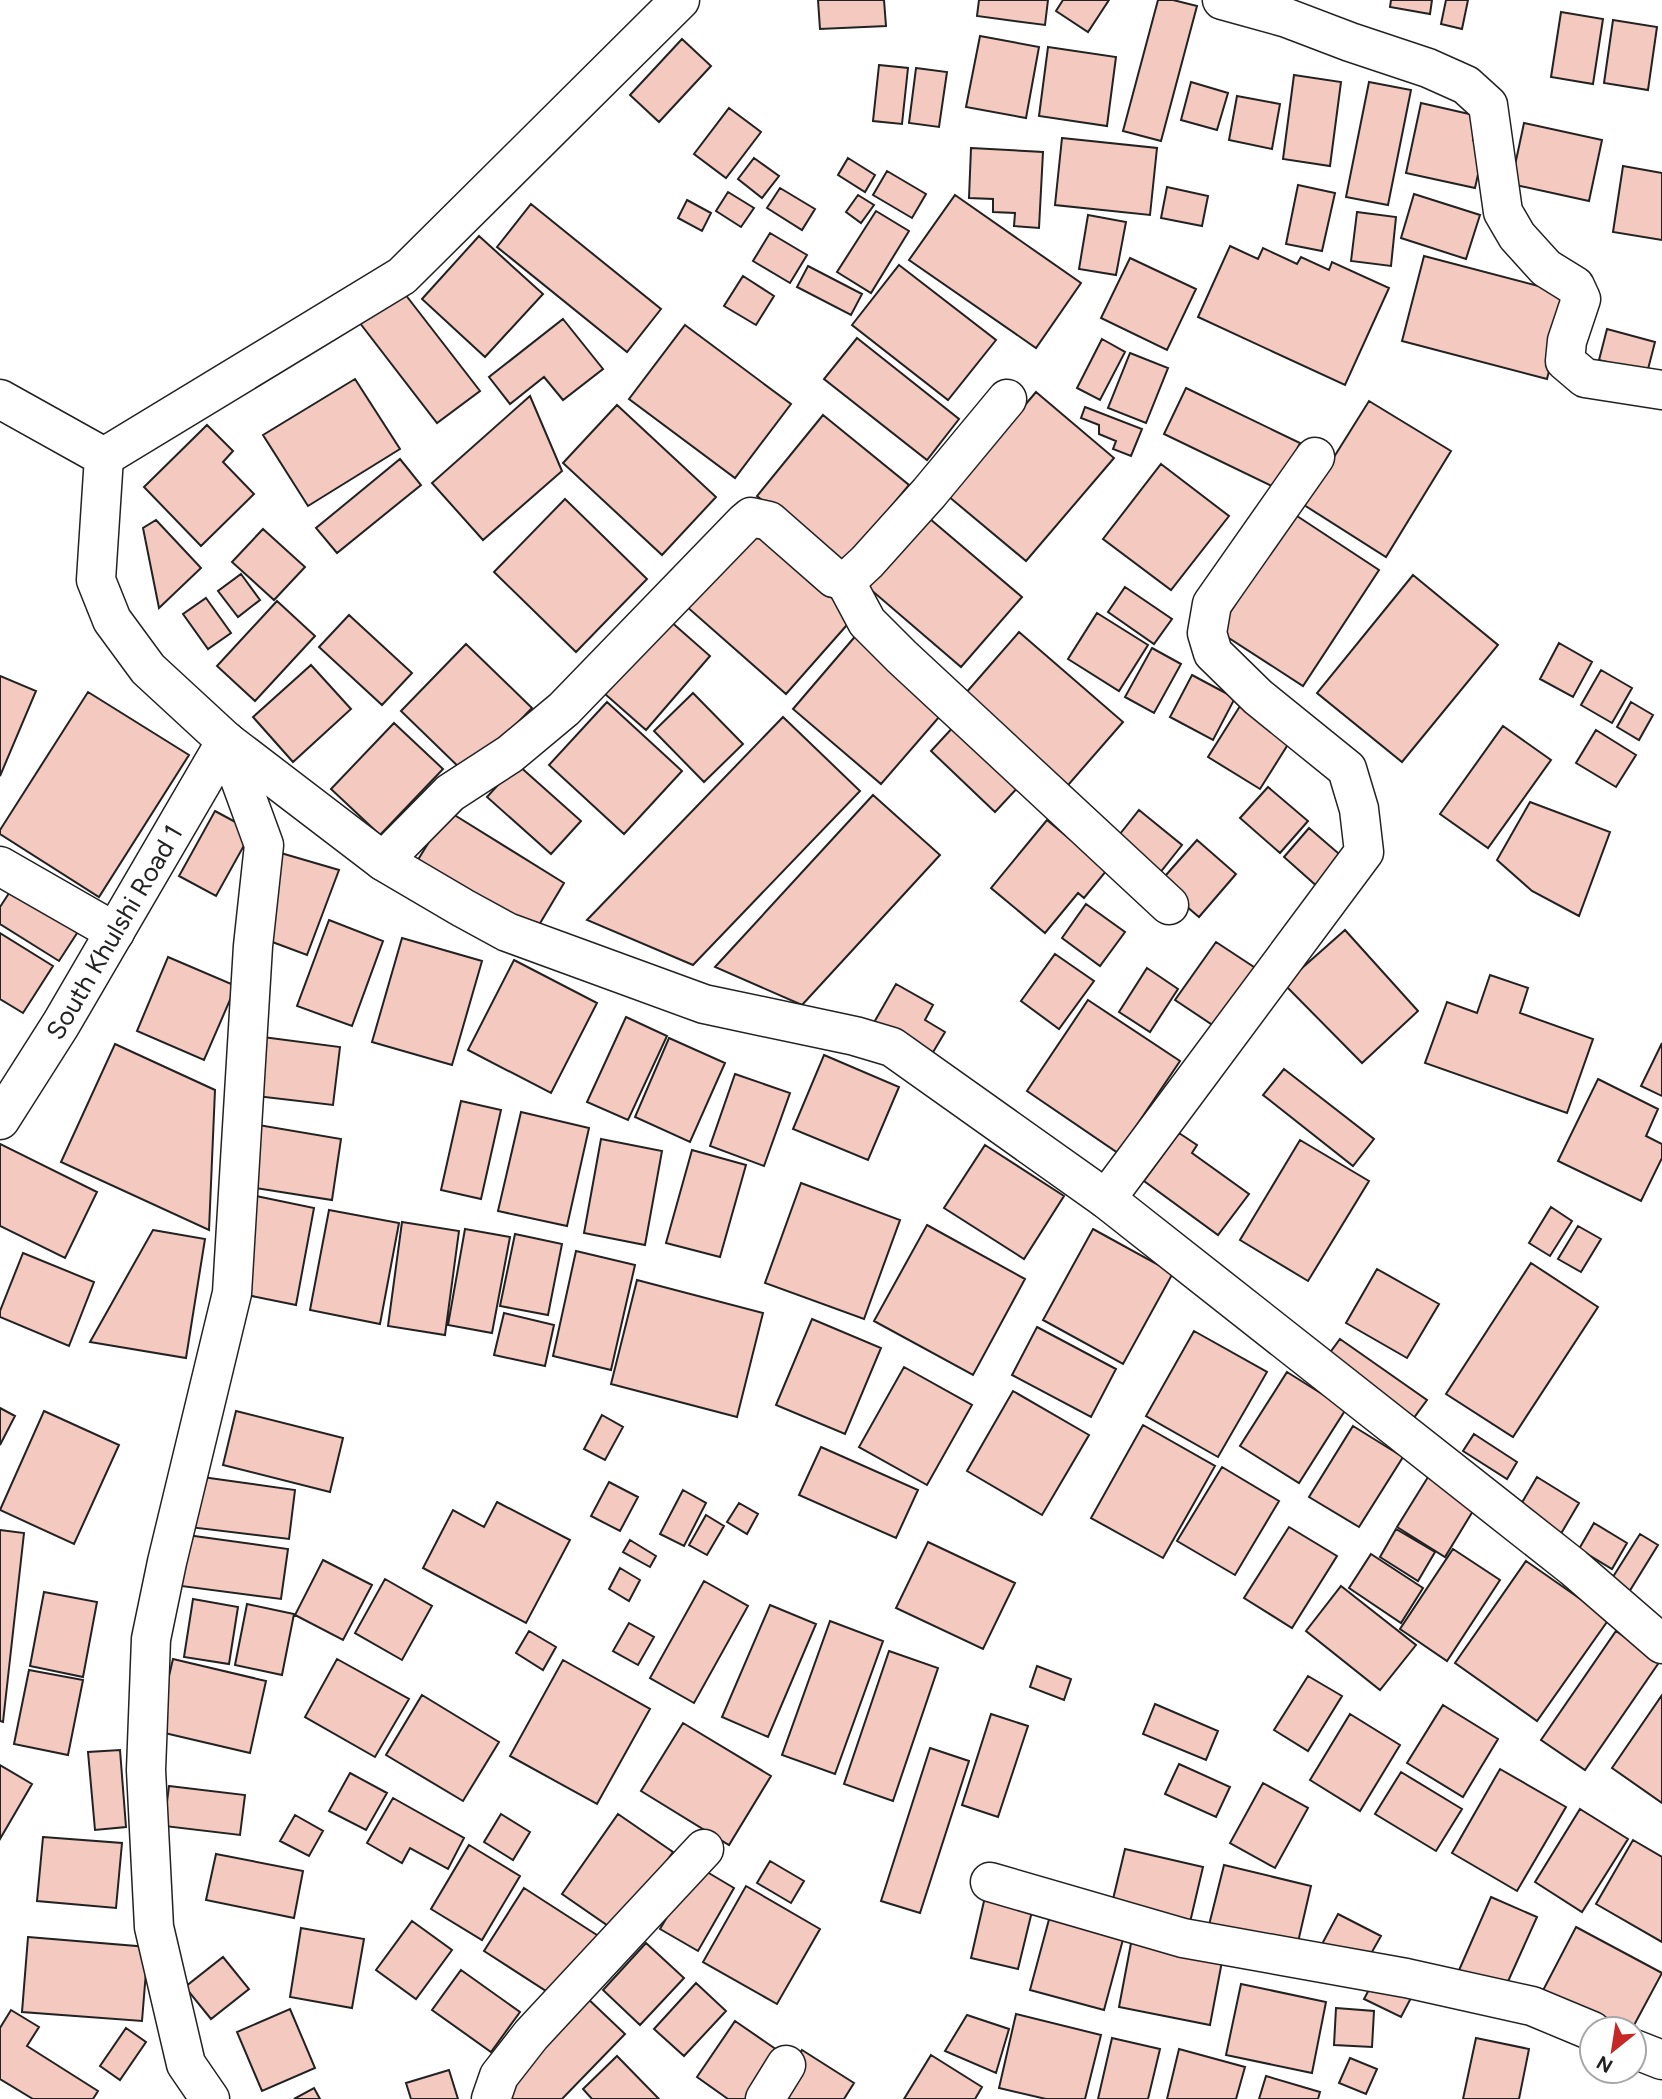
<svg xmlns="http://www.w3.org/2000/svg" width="1662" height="2099" viewBox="0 0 1662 2099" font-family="Figtree,sans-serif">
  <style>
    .building { fill: #f3c9c0; stroke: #222; stroke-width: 2 }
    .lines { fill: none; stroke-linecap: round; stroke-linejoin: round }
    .minor-casing { stroke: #222; stroke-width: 41 }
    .minor { stroke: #fff; stroke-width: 38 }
    .labels { text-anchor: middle; stroke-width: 5; stroke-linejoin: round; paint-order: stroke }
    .street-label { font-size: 26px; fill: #222; stroke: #fff }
  </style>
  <rect width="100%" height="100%" fill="#fff"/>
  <!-- building -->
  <path class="building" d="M818,0H884L886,26L820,29Z
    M979,0H1048L1045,25L977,16Z
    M1063,0H1109L1088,32L1056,11Z
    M1158,0H1173L1197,6L1161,141L1123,131Z
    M1391,0H1432L1430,14L1390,7Z
    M1446,0H1468L1462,29L1441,24Z
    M1561,12L1603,19L1593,84L1551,77Z
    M1613,20L1657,27L1648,90L1604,83Z
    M980,36L1039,47L1026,118L966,107Z
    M682,39L711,66L659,122L630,95Z
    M1048,47L1116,57L1107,126L1039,116Z
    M879,65L908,68L902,124L873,121Z
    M916,68L947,72L939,127L909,123Z
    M1294,75L1341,82L1330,166L1283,159Z
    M1191,82L1228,93L1217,130L1181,120Z
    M1369,82L1411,90L1388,205L1346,197Z
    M1237,96L1280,104L1272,149L1229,140Z
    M1421,103L1478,116L1473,140L1485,143L1475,188L1406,173Z
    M729,108L761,132L726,178L694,154Z
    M1524,123L1602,140L1589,201L1511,184Z
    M1062,138L1157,148L1150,215L1055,205Z
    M971,148L1043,152L1039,228L1014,226L1015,213L993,212V199L969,198Z
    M754,158L779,176L762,198L738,179Z
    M848,158L875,175L865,192L838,175Z
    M1623,166L1662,173V240L1613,232Z
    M887,171L926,194L912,218L873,195Z
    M1298,185L1335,193L1322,251L1286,244Z
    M1167,187L1208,196L1202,226L1161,218Z
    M780,188L815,209L802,230L767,208Z
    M728,192L754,208L741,227L716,211Z
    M1414,194L1480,215L1466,259L1401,238Z
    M858,195L874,205L861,223L846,212Z
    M955,195L1081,283L1036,348L909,260Z
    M687,200L711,213L702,231L678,218Z
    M531,204L661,309L627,352L497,247Z
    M876,211L909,231L871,293L837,272Z
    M1357,212L1396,217L1391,266L1351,261Z
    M1088,215L1126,222L1116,275L1079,269Z
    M770,233L807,255L790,283L753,261Z
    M479,236L543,294L485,357L422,299Z
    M1230,246L1258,259L1263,248L1297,264L1301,257L1329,270L1332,262L1389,288L1345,385L1198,317Z
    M1424,256L1569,294L1547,379L1402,341Z
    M1130,258L1196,289L1167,350L1101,318Z
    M899,265L996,340L948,400L852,325Z
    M808,266L862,294L851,315L797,287Z
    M743,276L774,296L756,325L724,306Z
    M398,285L480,391L437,423L356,318Z
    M563,319L603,369L563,400L544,377L510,404L489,377Z
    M685,325L791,404L735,478L629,399Z
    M1607,329L1655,342L1647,373L1599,360Z
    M857,338L959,419L927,460L824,379Z
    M1102,339L1125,352L1100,400L1077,388Z
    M1130,353L1168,368L1146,423L1108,408Z
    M355,379L400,449L308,506L263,435Z
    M1186,388L1300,443L1278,489L1164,434Z
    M1036,392L1114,458L1026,561L948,496Z
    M530,396L562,471L483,540L432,483Z
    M1369,401L1451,451L1386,557L1304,505Z
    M617,405L716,497L662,555L563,463Z
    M1085,407L1142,429L1131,456L1113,449L1116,441L1099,434V425L1081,418Z
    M823,415L909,485L842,566L757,496Z
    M207,425L233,451L223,462L254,494L201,546L144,487Z
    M400,459L421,485L337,553L316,528Z
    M1161,464L1229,516L1171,590L1103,539Z
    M565,499L647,579L576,652L494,572Z
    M923,513L1022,597L961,667L863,583Z
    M1294,514L1379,570L1303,686L1218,631Z
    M156,520L201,568L159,608L143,528Z
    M263,529L305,567L274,600L232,562Z
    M755,529L854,617L786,694L686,606Z
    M241,574L260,600L238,617L218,591Z
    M1413,575L1498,645L1402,762L1317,693Z
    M1125,587L1172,619L1154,644L1108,612Z
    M206,598L231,633L208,649L183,614Z
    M277,601L315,636L255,701L217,666Z
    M1097,613L1148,645L1119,691L1068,659Z
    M349,615L412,673L382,705L319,647Z
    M669,620L710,656L646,730L605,694Z
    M1019,632L1123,722L1062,792L958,702Z
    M858,633L946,709L881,784L793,709Z
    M1559,643L1592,662L1573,697L1540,679Z
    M466,644L532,708L467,775L401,711Z
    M1152,648L1181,664L1154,713L1125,697Z
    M311,665L351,709L293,762L253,717Z
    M1601,670L1632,688L1612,723L1581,705Z
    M1192,675L1235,698L1213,740L1170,717Z
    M0,676L36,691L0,776Z
    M88,692L189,755L99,897L0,834V830Z
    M693,693L743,744L704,782L654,731Z
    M607,702L682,771L624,834L549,765Z
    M1631,702L1653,715L1639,740L1617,727Z
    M1240,706L1292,738L1260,789L1208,757Z
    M783,717L860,791L693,965L587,920Z
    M394,723L443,769L380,835L331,789Z
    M956,724L1020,785L995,812L931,751Z
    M1503,726L1551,760L1488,848L1440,814Z
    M1596,730L1636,755L1616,787L1576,763Z
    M517,764L581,821L551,854L487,797Z
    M1268,787L1308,821L1280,853L1240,818Z
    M873,795L940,855L802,1005L715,967Z
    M1530,802L1610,832L1579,916L1532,891L1497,860Z
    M1139,810L1182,845L1159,874L1116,839Z
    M215,811L252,831L216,896L179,876Z
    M448,811L564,883L533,935L416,863Z
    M1047,820L1107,870L1084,898L1078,893L1045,933L991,888Z
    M1309,828L1345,859L1319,888L1284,857Z
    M1197,840L1236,874L1199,917L1159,883Z
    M274,851L339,870L307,955L267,940Z
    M15,884L81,927L59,961L0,924V907Z
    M1086,904L1125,932L1100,966L1062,938Z
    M329,920L383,941L352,1026L297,1006Z
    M1345,930L1418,1011L1362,1063L1284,984Z
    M0,933L53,966L23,1013L0,999Z
    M402,938L482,961L452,1065L372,1042Z
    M1216,942L1257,969L1217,1028L1175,1000Z
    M1055,954L1094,981L1059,1029L1021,1001Z
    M168,957L236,986L204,1060L137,1031Z
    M514,960L597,1003L551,1093L468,1050Z
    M1147,968L1178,989L1150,1032L1119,1012Z
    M1490,975L1528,988L1520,1013L1593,1039L1567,1113L1425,1063L1447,1002L1477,1013Z
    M896,984L933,1005L925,1020L945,1032L929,1059L872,1026Z
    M1088,1000L1180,1061L1118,1153L1027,1091Z
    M626,1017L667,1036L628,1120L587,1102Z
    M255,1036L340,1047L333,1105L247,1095Z
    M669,1038L725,1063L690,1142L635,1117Z
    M1662,1043V1096L1641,1086Z
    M115,1044L215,1090L209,1230L61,1162Z
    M824,1055L899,1087L868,1160L793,1129Z
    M1284,1069L1374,1139L1353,1166L1263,1095Z
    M735,1074L790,1093L764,1166L710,1146Z
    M1598,1079L1658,1109L1646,1136L1662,1144V1158L1641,1201L1558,1161Z
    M461,1101L501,1110L481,1199L441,1190Z
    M521,1112L589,1128L567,1226L498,1211Z
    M252,1124L341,1139L332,1200L243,1186Z
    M1179,1133L1197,1145L1192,1153L1249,1194L1218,1235L1144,1181Z
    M601,1139L662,1151L645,1245L584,1233Z
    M1300,1140L1369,1181L1308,1281L1240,1240Z
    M0,1144L97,1192L65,1258L0,1226Z
    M985,1145L1064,1196L1024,1259L944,1208Z
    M692,1150L746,1165L720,1257L666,1243Z
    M801,1183L900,1220L864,1319L765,1283Z
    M256,1196L314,1208L296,1305L237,1293Z
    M1551,1207L1572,1221L1550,1256L1529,1243Z
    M329,1210L399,1223L380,1324L310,1310Z
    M402,1222L459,1231L445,1335L388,1326Z
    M927,1225L1025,1279L973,1375L874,1321Z
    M1578,1226L1601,1239L1581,1272L1558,1259Z
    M465,1229L510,1237L492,1333L448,1325Z
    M1093,1229L1173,1273L1123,1364L1043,1320Z
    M153,1230L205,1239L186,1358L90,1342Z
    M515,1234L562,1244L548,1315L500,1306Z
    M576,1251L635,1265L611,1370L553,1356Z
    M23,1253L94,1282L69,1346L0,1317V1311Z
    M1531,1263L1598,1307L1513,1437L1446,1394Z
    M1377,1269L1439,1304L1407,1358L1346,1323Z
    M637,1280L763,1313L737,1417L611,1384Z
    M504,1313L554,1325L545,1366L494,1355Z
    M812,1319L881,1348L845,1434L776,1405Z
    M1037,1327L1116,1369L1091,1417L1012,1375Z
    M1194,1331L1267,1372L1218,1457L1146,1416Z
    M1340,1339L1427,1400L1413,1419L1326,1358Z
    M904,1367L972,1405L927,1485L859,1447Z
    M1287,1372L1346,1409L1299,1483L1240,1446Z
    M1013,1391L1089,1435L1042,1515L967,1471Z
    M0,1408L15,1416L0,1445Z
    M44,1411L119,1445L74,1544L0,1510Z
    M236,1411L343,1438L330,1492L223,1465Z
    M602,1415L623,1427L605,1460L584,1449Z
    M1143,1425L1215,1466L1163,1558L1091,1518Z
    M1353,1426L1403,1457L1359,1527L1309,1497Z
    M1474,1434L1517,1462L1507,1479L1463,1451Z
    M821,1447L918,1490L896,1538L799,1495Z
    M1222,1467L1279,1501L1235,1575L1177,1541Z
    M195,1476L295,1490L289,1539L189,1527Z
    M1428,1477L1476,1506L1445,1557L1397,1527Z
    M1537,1477L1579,1503L1559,1537L1517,1511Z
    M609,1482L638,1497L620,1531L591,1516Z
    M683,1490L706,1503L684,1546L660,1534Z
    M497,1502L570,1540L526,1623L423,1568L453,1510L484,1527Z
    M739,1503L758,1514L747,1534L727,1522Z
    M706,1515L724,1526L707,1555L689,1545Z
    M1594,1523L1627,1543L1612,1569L1579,1549Z
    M1289,1527L1337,1556L1292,1628L1244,1598Z
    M1396,1529L1435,1552L1418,1581L1380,1557Z
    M0,1530L24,1533L3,1722L0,1721Z
    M1640,1534L1658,1545L1629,1592L1611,1580Z
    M187,1535L288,1549L281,1599L181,1586Z
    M630,1540L656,1556L650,1567L623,1552Z
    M928,1542L1015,1583L983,1649L896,1608Z
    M1453,1549L1500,1580L1447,1661L1400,1629Z
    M1371,1554L1423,1588L1401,1623L1349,1588Z
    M323,1560L372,1585L343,1640L295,1615Z
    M1526,1561L1609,1619L1537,1721L1455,1663Z
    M620,1568L640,1580L629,1601L609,1589Z
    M385,1579L432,1606L402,1660L355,1633Z
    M704,1581L748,1606L694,1703L650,1678Z
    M1341,1586L1416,1645L1380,1690L1306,1631Z
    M44,1592L97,1602L83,1677L30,1666Z
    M193,1599L238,1607L229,1664L184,1657Z
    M247,1604L294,1614L282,1675L235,1665Z
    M770,1605L816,1624L768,1737L722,1717Z
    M830,1621L883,1641L835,1774L782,1755Z
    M629,1623L654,1637L638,1665L613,1651Z
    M529,1631L556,1647L543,1670L516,1653Z
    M1616,1631L1660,1661L1585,1770L1541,1740Z
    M889,1651L938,1668L893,1801L844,1784Z
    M173,1659L266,1681L250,1753L156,1731Z
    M337,1659L409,1699L375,1757L305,1717Z
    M563,1660L650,1709L597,1804L510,1756Z
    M1037,1666L1071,1679L1064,1700L1030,1687Z
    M29,1670L83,1680L68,1755L14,1744Z
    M1308,1676L1342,1696L1308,1751L1274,1730Z
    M422,1695L499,1742L463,1801L386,1755Z
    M1662,1695V1803L1612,1768Z
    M1155,1704L1218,1731L1206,1760L1143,1734Z
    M1443,1705L1498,1739L1463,1797L1407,1763Z
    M991,1714L1028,1726L998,1817L962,1805Z
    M1350,1714L1400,1745L1360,1811L1310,1780Z
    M683,1723L771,1776L729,1845L641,1791Z
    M930,1748L969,1761L920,1913L881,1901Z
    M120,1750L126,1827L95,1830L88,1752Z
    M1179,1764L1230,1787L1216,1817L1165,1794Z
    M0,1765L32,1784L0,1839Z
    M1500,1769L1566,1807L1517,1891L1452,1853Z
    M1401,1772L1462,1809L1436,1851L1375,1814Z
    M350,1773L387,1793L366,1830L329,1811Z
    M1263,1783L1308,1808L1275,1868L1230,1843Z
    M169,1786L245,1795L240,1835L164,1826Z
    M393,1798L464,1838L448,1869L410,1848L402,1863L367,1843Z
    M1580,1809L1628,1839L1582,1912L1535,1882Z
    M501,1814L530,1832L513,1860L484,1842Z
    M618,1814L673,1852L617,1932L562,1894Z
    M295,1815L323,1831L309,1856L280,1841Z
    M43,1837L122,1843L116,1908L37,1901Z
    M1633,1840L1662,1857V1942L1596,1904Z
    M469,1845L520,1876L482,1940L431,1909Z
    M1125,1849L1203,1867L1187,1935L1109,1916Z
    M216,1854L303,1871L294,1918L206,1900Z
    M770,1861L804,1881L791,1903L757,1883Z
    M1224,1865L1311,1886L1295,1955L1207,1933Z
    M697,1866L734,1888L698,1951L660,1929Z
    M746,1886L820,1929L777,2004L703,1962Z
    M524,1888L600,1937L560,2000L484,1951Z
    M987,1888L1035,1899L1018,1969L971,1958Z
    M1491,1897L1537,1917L1501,1997L1456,1977Z
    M1051,1912L1125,1932L1104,2010L1030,1990Z
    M1338,1914L1381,1936L1364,1966L1322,1944Z
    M412,1921L452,1950L416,1999L376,1970Z
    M1576,1927L1662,1973L1632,2029H1597L1539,1998Z
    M301,1928L364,1939L352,2008L290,1997Z
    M28,1937L148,1947L142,2021L22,2012Z
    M1132,1938L1223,1956L1210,2025L1119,2007Z
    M646,1943L684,1978L640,2025L603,1990Z
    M223,1957L249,1989L211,2019L185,1987Z
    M461,1970L520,2012L491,2052L432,2010Z
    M1374,1980L1411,1998L1401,2017L1364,1999Z
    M696,1983L726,2011L684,2056L654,2029Z
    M1241,1984L1326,2002L1312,2073L1226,2055Z
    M585,1996L625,2034L562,2099H510L498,2087Z
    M1336,2008L1374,2011L1372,2047L1334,2045Z
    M290,2009L315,2068L262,2091L237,2032Z
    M11,2010L39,2027L27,2046L98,2091L93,2099H33L0,2079V2028Z
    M1016,2014L1101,2035L1085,2099H1046L999,2088Z
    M967,2015L1009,2029L996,2073L945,2051Z
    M735,2021L780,2052L747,2099H728L697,2077Z
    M126,2028L146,2042L120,2080L100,2066Z
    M1112,2038L1160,2049L1148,2099H1098Z
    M1476,2038L1529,2049L1519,2099H1463Z
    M1179,2049L1245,2067L1236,2099H1167Z
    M802,2050L854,2083L844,2099H787L775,2092Z
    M931,2055L982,2087L975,2099H904Z
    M617,2056L659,2099H592L583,2089Z
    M1350,2058L1377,2069L1366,2094L1339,2083Z
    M449,2070L458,2099H411L406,2083Z
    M1266,2076L1320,2092L1318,2099H1259Z
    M314,2088L320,2099H294Z"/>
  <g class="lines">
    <!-- minor casing -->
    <g class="minor-casing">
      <g id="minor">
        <path d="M1222,0L1287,18L1350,42L1428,68L1466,85L1488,105L1503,212L1517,236L1546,268L1575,286L1581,299L1567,341L1565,361L1585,378L1662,390"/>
        <path d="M0,399L104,457L96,580L112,620L148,669L226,741L383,861L463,908L507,932L704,1004L855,1036L892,1047L1106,1199L1573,1567L1662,1644"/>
        <path d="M104,457L402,276L680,0"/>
        <path d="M844,579L867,622L902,657L1169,905"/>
        <path d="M383,861L450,793L510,754L564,709L745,522L751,517L769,521L834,578L844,579L853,575L867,562L929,493L1007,399"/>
        <path d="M0,866L115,932"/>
        <path id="s1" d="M0,1120L61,1024L226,741"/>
        <path d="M1106,1199L1364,852L1359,809L1347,769L1258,697L1213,653L1207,633L1212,604L1315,457"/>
        <path d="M990,1882L1183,1938L1406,1978L1532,2006L1592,2031"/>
        <path d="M1634,2049L1662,2060"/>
        <path d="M210,2099L186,2064L154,1927L146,1770L151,1639L167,1562L232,1293L253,946L264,845L226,741"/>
        <path d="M491,2099L499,2076L531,2035L704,1849"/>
        <path d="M765,2099L786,2065"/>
      </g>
    </g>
    <!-- minor -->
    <use href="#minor" class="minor"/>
  </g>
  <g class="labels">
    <!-- street labels -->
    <g class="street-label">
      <text dy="9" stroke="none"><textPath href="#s1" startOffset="220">South Khulshi Road 1</textPath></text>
    </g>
  </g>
  <!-- north arrow -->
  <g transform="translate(1613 2050) rotate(210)"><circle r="33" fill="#ffffff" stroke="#a7a7a7" stroke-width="2"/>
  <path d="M0-5L12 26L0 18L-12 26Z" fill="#c62828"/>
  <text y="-10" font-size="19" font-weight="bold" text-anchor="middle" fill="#222222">N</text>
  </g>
</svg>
